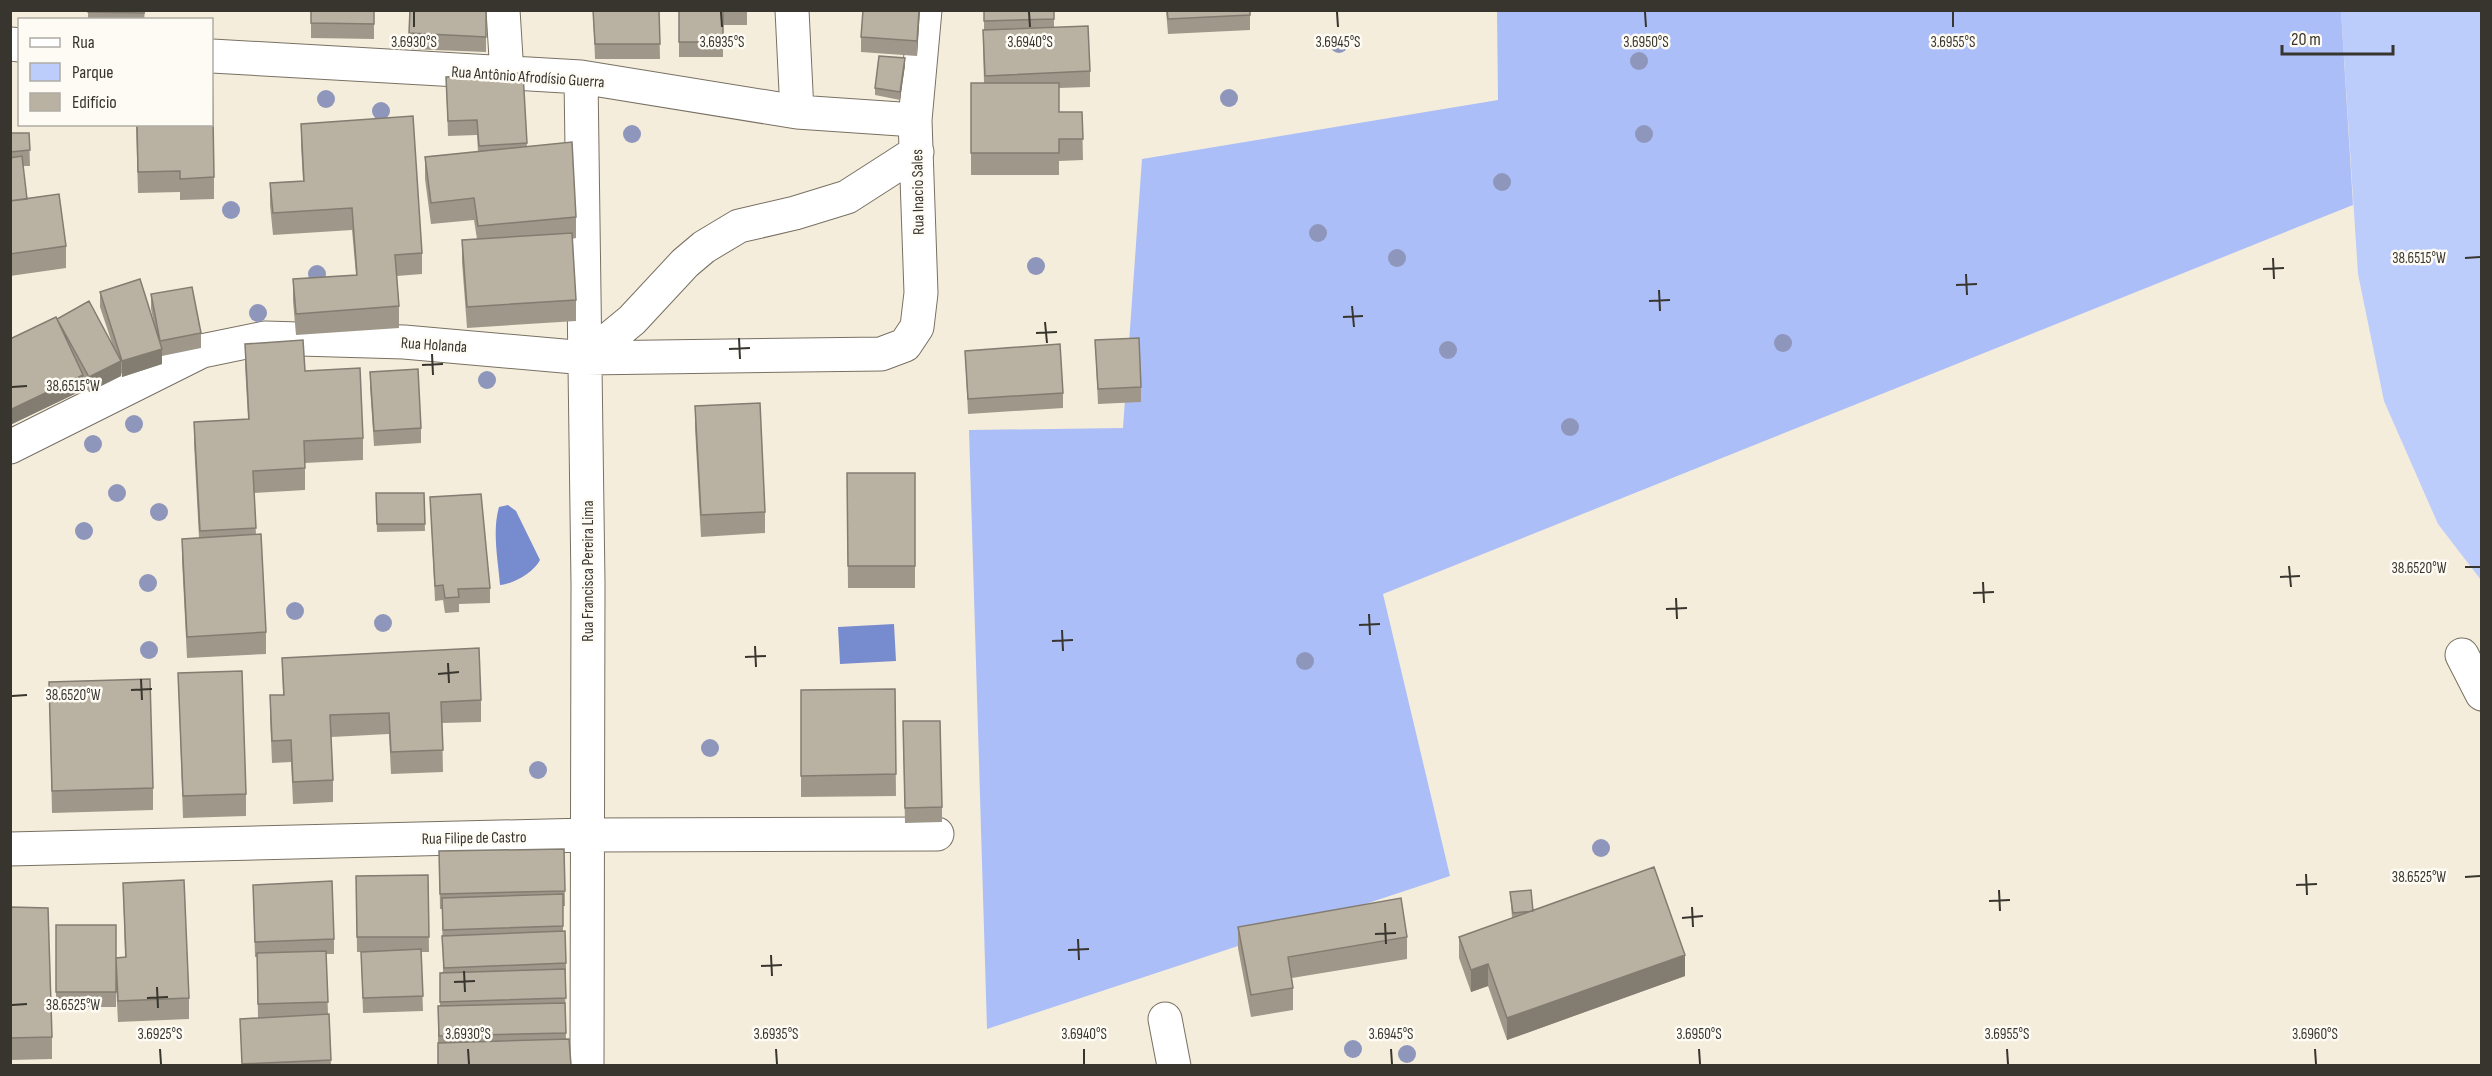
<svg xmlns="http://www.w3.org/2000/svg" width="2492" height="1076" viewBox="0 0 2492 1076" font-family="'Sofia Sans Condensed',sans-serif">
  <style>
    .green { fill: #bcccfb }
    .forest { fill: #acbef7 }
    .water { fill: #778bcf }
    .lines { fill: none; stroke-linecap: round; stroke-linejoin: round }
    .minor-casing { stroke: #787062; stroke-width: 35 }
    .minor { stroke: #fff; stroke-width: 33 }
    .tree { fill: #8f96bb }
    .wall { fill: #9f988a }
    .shaded-wall { fill: #827c71 }
    .building { fill: #b9b1a1; stroke: #827c71; stroke-width: 1.5 }
    .ticks { fill: none; stroke: #38352e; stroke-width: 2 }
    .labels { text-anchor: middle; stroke-width: 5; stroke-linejoin: round; paint-order: stroke }
    .street-label { font-size: 16px; fill: #38352e; stroke: #fefbf4 }
    .ticks-label { font-size: 15px; text-anchor: middle; fill: #38352e; stroke: #fefbf4; stroke-width: 5; stroke-linejoin: round; paint-order: stroke }
  </style>
  <rect width="100%" height="100%" fill="#f5eddc"/>
  <!-- green -->
  <path class="green" d="M2341,11H2481V580L2438,524L2384,401L2358,274Z"/>
  <!-- forest -->
  <path class="forest" d="M1497,11H2341L2353,205L1383,594L1450,876L987,1029L969,430L1123,428L1142,159L1498,100Z"/>
  <!-- water -->
  <path class="water" d="M508,505L516,511L540,560C534,572 514,584 500,585C498,560 492,531 499,507Z
    M894,624L896,661L840,664L838,627Z"/>
  <g class="lines">
    <!-- minor casing -->
    <g class="minor-casing">
      <path id="minor" d="M503,10L507,74
        M792,10L797,112
        M10,44L20,45
        M212,56L581,77L797,112L915,120
        M581,77L588,583L587,1066
        M586,358L632,320L685,263L704,247L739,226L795,213L847,197L917,152
        M10,447L202,351L265,338L404,342L586,358L881,354L905,345L917,327L921,293L915,120L925,10
        M2462,655L2482,694
        M10,849L586,835L937,834
        M1165,1019L1174,1066"/>
    </g>
    <!-- minor -->
    <use href="#minor" class="minor"/>
  </g>
  <!-- trees -->
  <g class="tree">
    <circle cx="1339" cy="44" r="9"/>
    <circle cx="1639" cy="61" r="9"/>
    <circle cx="1229" cy="98" r="9"/>
    <circle cx="326" cy="99" r="9"/>
    <circle cx="381" cy="111" r="9"/>
    <circle cx="632" cy="134" r="9"/>
    <circle cx="1644" cy="134" r="9"/>
    <circle cx="1502" cy="182" r="9"/>
    <circle cx="231" cy="210" r="9"/>
    <circle cx="1318" cy="233" r="9"/>
    <circle cx="1397" cy="258" r="9"/>
    <circle cx="1036" cy="266" r="9"/>
    <circle cx="317" cy="274" r="9"/>
    <circle cx="258" cy="313" r="9"/>
    <circle cx="1783" cy="343" r="9"/>
    <circle cx="1448" cy="350" r="9"/>
    <circle cx="487" cy="380" r="9"/>
    <circle cx="134" cy="424" r="9"/>
    <circle cx="1570" cy="427" r="9"/>
    <circle cx="93" cy="444" r="9"/>
    <circle cx="117" cy="493" r="9"/>
    <circle cx="159" cy="512" r="9"/>
    <circle cx="84" cy="531" r="9"/>
    <circle cx="148" cy="583" r="9"/>
    <circle cx="295" cy="611" r="9"/>
    <circle cx="383" cy="623" r="9"/>
    <circle cx="149" cy="650" r="9"/>
    <circle cx="1305" cy="661" r="9"/>
    <circle cx="710" cy="748" r="9"/>
    <circle cx="538" cy="770" r="9"/>
    <circle cx="1601" cy="848" r="9"/>
    <circle cx="1353" cy="1049" r="9"/>
    <circle cx="1407" cy="1054" r="9"/>
  </g>
  <!-- wall -->
  <path class="wall" d="M88,10H145L144,20H88Z
    M311,10H374V39L311,38Z
    M410,10H486V52L409,49Z
    M593,10H659L660,59H595Z
    M679,10H747V25H723V57H679Z
    M920,10L917,56L861,52V37Z
    M984,10H1054V27L1090,71V87L1059,88V112H1082L1083,160L1059,161V175H971V83H984L983,45V30H984Z
    M1166,10H1250V30L1168,34Z
    M905,65L900,100L875,95V88Z
    M523,73L527,147L576,217V238L572,239L576,300V321L467,328L462,262V240L477,239L474,220L431,224L425,179V157L478,152L477,135L448,136L446,77Z
    M136,124H212L214,177V199L180,200V192L138,193Z
    M301,124L422,253V274L397,276L399,306V328L296,335L293,301V279L356,275L352,230L273,235L270,205V183L303,181L301,145Z
    M10,133H29L30,166H23L27,199L66,246V268L10,276Z
    M100,292L154,323L151,309V294L201,333V348L162,356V364L122,377L121,371V376L89,392L83,381V390L12,424L10,422V339L57,321V319L113,346L100,307Z
    M1095,340L1141,387V402L1098,404Z
    M245,344L305,371L363,438V460L305,463V490L254,493L256,535L266,632V654L187,658L182,560V539L199,538L194,443V422L248,419L245,365Z
    M965,351L1063,393V408L968,414Z
    M370,372L421,428V443L374,446L370,387Z
    M695,406L765,512V533L701,537L695,428Z
    M847,473H915V588H848Z
    M376,493H424L425,531L377,532Z
    M430,497L490,588V603L459,604V612L445,613L443,600L435,601Z
    M282,658L481,700V722L442,723L443,772L391,774L389,734L331,737L333,780V802L293,804L291,762L272,763L270,717V695H283Z
    M178,673L246,794V816L183,818Z
    M49,682L153,788V810L52,813Z
    M895,689L896,796L801,797V690Z
    M903,736L942,807V822L905,823Z
    M564,849L565,906H563V931L566,963V979H565L566,1039L571,1065H438V1006H440V973L443,972L442,909H440L439,851Z
    M428,875L429,952H421L423,1011L363,1013L361,952H357L356,876Z
    M123,883L189,998V1019L118,1022L116,984V1007H56V925L116,958L125,957Z
    M253,885L334,939V954H326L328,1014L331,1065H242L240,1019L258,1018L257,957H255Z
    M1510,892L1533,910L1685,976L1507,1040L1488,986L1471,992L1459,958V937L1512,918Z
    M10,907L52,1037V1059L10,1060Z
    M1238,927L1407,937V959L1292,978L1293,988V1010L1251,1017L1238,948Z"/>
  <!-- shaded-wall -->
  <path class="shaded-wall" d="M919,10H920L917,56V41Z
    M905,58V65L900,100V92Z
    M162,349V364L122,377V361Z
    M121,361V376L89,392V377Z
    M83,375V390L12,424V409Z
    M1685,955V976L1507,1040V1018Z
    M1488,964V986L1471,992V970Z"/>
  <!-- building -->
  <path class="building" d="M88,10H145L144,13L88,12Z
    M311,10H374V24L311,23Z
    M410,10H486V37L409,33Z
    M593,10H659L660,44H595Z
    M679,10H723V42H679Z
    M863,10H919L917,41L861,37Z
    M984,10H1054V19L984,21Z
    M1167,10H1250V15L1168,19Z
    M1088,26L1090,71L985,76L983,30Z
    M879,56L905,58L900,92L875,88Z
    M212,58L214,177L180,179V171L138,172L137,124H212Z
    M523,73L527,143L479,146L477,120L448,121L446,77Z
    M971,83H1059V112H1082L1083,139H1059V153H971Z
    M413,116L422,253L395,255L399,306L296,314L293,279L357,275L352,208L273,213L270,183L304,181L301,124Z
    M10,133H29L30,150L10,152Z
    M572,142L576,217L478,226L474,198L431,203L425,157Z
    M22,156L27,199L10,201V158Z
    M59,194L66,246L10,254V201Z
    M572,233L576,300L467,307L462,240Z
    M140,279L162,349L122,361L100,292Z
    M192,287L201,333L160,341L151,294Z
    M89,301L121,361L89,377L57,319Z
    M56,317L83,375L12,409L10,407V339Z
    M1139,338L1141,387L1098,389L1095,340Z
    M303,340L305,371L360,368L363,438L304,441L305,468L253,471L256,528L200,531L194,422L249,419L245,344Z
    M1060,344L1063,393L968,399L965,351Z
    M418,369L421,428L374,431L370,372Z
    M760,403L765,512L701,515L695,406Z
    M847,473H915V566H848Z
    M376,493H424L425,524H377Z
    M481,494L490,588L458,589L459,597L445,598L443,585L435,586L430,497Z
    M261,534L266,632L187,637L182,539Z
    M479,648L481,700L441,702L443,750L391,752L389,713L330,715L333,780L293,782L291,740L272,741L270,695H284L282,658Z
    M242,671L246,794L183,796L178,673Z
    M150,679L153,788L52,791L49,682Z
    M895,689L896,774L801,776V690Z
    M903,721H940L942,807L905,808Z
    M564,849L565,891L440,894L439,851Z
    M1654,867L1685,955L1507,1018L1488,964L1471,970L1459,937Z
    M428,875L429,937H357L356,876Z
    M184,880L189,998L118,1001L116,958L126,957L123,883Z
    M332,881L334,939L255,942L253,885Z
    M1531,890L1533,911L1513,913L1510,892Z
    M563,894V926L443,930L442,898Z
    M1401,898L1407,937L1288,957L1293,988L1251,995L1238,927Z
    M10,907L48,908L52,1037L10,1038Z
    M56,925H116V992H56Z
    M565,931L566,963L444,968L442,936Z
    M421,949L423,996L363,998L361,952Z
    M326,951L328,1002L258,1004L257,953Z
    M565,969L566,998L440,1002V973Z
    M565,1003L566,1033L439,1036L438,1006Z
    M329,1014L331,1060L242,1064L240,1019Z
    M569,1039L571,1065H438V1043Z"/>
  <!-- ticks -->
  <path class="ticks" d="M414,12V27M721,12L722,27M1029,12L1030,27M1337,12L1338,27M1645,12L1646,27M1953,12V27M2273,258L2274,279M2465,258L2480,257M2263,269L2284,268M1966,274L1967,295M1956,285L1977,284M1659,290L1660,311M1649,301L1670,300M1352,306L1354,327M1343,317L1363,316M1045,322L1047,343M1036,333L1057,332M739,338L740,359M729,349L750,348M432,354L433,375M422,365L443,364M12,387L27,386M2289,566L2291,587M2465,567H2480M2280,577L2300,576M1983,582L1984,603M1973,593L1994,592M1676,598L1677,619M1666,609L1687,608M1369,614L1370,635M1359,625L1380,624M1062,630L1063,651M1052,641L1073,640M755,646L756,667M745,657L766,656M448,663L449,683M438,674L459,672M141,679L142,700M131,690L152,689M12,696L27,695M2306,874L2307,895M2465,877L2480,876M2296,885L2317,884M1999,890L2000,911M1989,901L2010,900M1692,907L1693,927M1682,918L1703,916M1385,923L1386,944M1375,934L1396,933M1078,939L1079,960M1068,950L1089,949M771,955L772,976M761,966L782,965M464,971L465,992M454,982L475,981M157,987L158,1008M147,998L168,997M12,1005L27,1004M160,1049L161,1064M468,1049L469,1064M776,1049L777,1064M1084,1049V1064M1391,1049L1392,1064M1699,1049L1700,1064M2007,1049L2008,1064M2315,1049L2316,1064"/>
  <g class="labels">
    <!-- street labels -->
    <g class="street-label">
      <text transform="translate(528 76) rotate(4)" y="6">Rua Antônio Afrodísio Guerra</text>
      <text transform="translate(917 192) rotate(-91)" y="6">Rua Inacio Sales</text>
      <text transform="translate(434 344) rotate(4)" y="6">Rua Holanda</text>
      <text transform="translate(587 571) rotate(-90)" y="6">Rua Francisca Pereira Lima</text>
      <text transform="translate(474 837) rotate(-1)" y="6">Rua Filipe de Castro</text>
    </g>
  </g>
  <g class="ticks-label">
    <text x="414" y="47">3.6930°S</text>
    <text x="722" y="47">3.6935°S</text>
    <text x="1030" y="47">3.6940°S</text>
    <text x="1338" y="47">3.6945°S</text>
    <text x="1646" y="47">3.6950°S</text>
    <text x="1953" y="47">3.6955°S</text>
    <text x="2419" y="263">38.6515°W</text>
    <text x="73" y="391">38.6515°W</text>
    <text x="2419" y="573">38.6520°W</text>
    <text x="73" y="700">38.6520°W</text>
    <text x="2419" y="882">38.6525°W</text>
    <text x="73" y="1010">38.6525°W</text>
    <text x="160" y="1039">3.6925°S</text>
    <text x="468" y="1039">3.6930°S</text>
    <text x="776" y="1039">3.6935°S</text>
    <text x="1084" y="1039">3.6940°S</text>
    <text x="1391" y="1039">3.6945°S</text>
    <text x="1699" y="1039">3.6950°S</text>
    <text x="2007" y="1039">3.6955°S</text>
    <text x="2315" y="1039">3.6960°S</text>
  </g>
  <!-- border -->
  <rect width="2492" height="1076" fill="none" stroke="#38352e" stroke-width="24"/>
  <!-- legend -->
  <rect x="18" y="18" width="195" height="108" fill="#fefbf4" stroke="#afaca5" stroke-width="1.5"/>
  <rect x="30" y="38" width="30" height="9" fill="#ffffff" stroke="#afaca5" stroke-width="1.5"/>
  <text x="72" y="48" font-size="18" fill="#38352e">Rua</text>
  <rect x="30" y="63" width="30" height="18" fill="#bcccfb" stroke="#afaca5" stroke-width="1.5"/>
  <text x="72" y="78" font-size="18" fill="#38352e">Parque</text>
  <rect x="30" y="93" width="30" height="18" fill="#b9b1a1" stroke="#afaca5" stroke-width="1.5"/>
  <text x="72" y="108" font-size="18" fill="#38352e">Edifício</text>
  <!-- scale -->
  <path d="M2282 45v9h111v-9" fill="none" stroke="#38352e" stroke-width="3"/>
  <text x="2291" y="45" font-size="18" fill="#38352e" stroke="#fefbf4" stroke-width="4.5" paint-order="stroke">20 m</text>
</svg>
